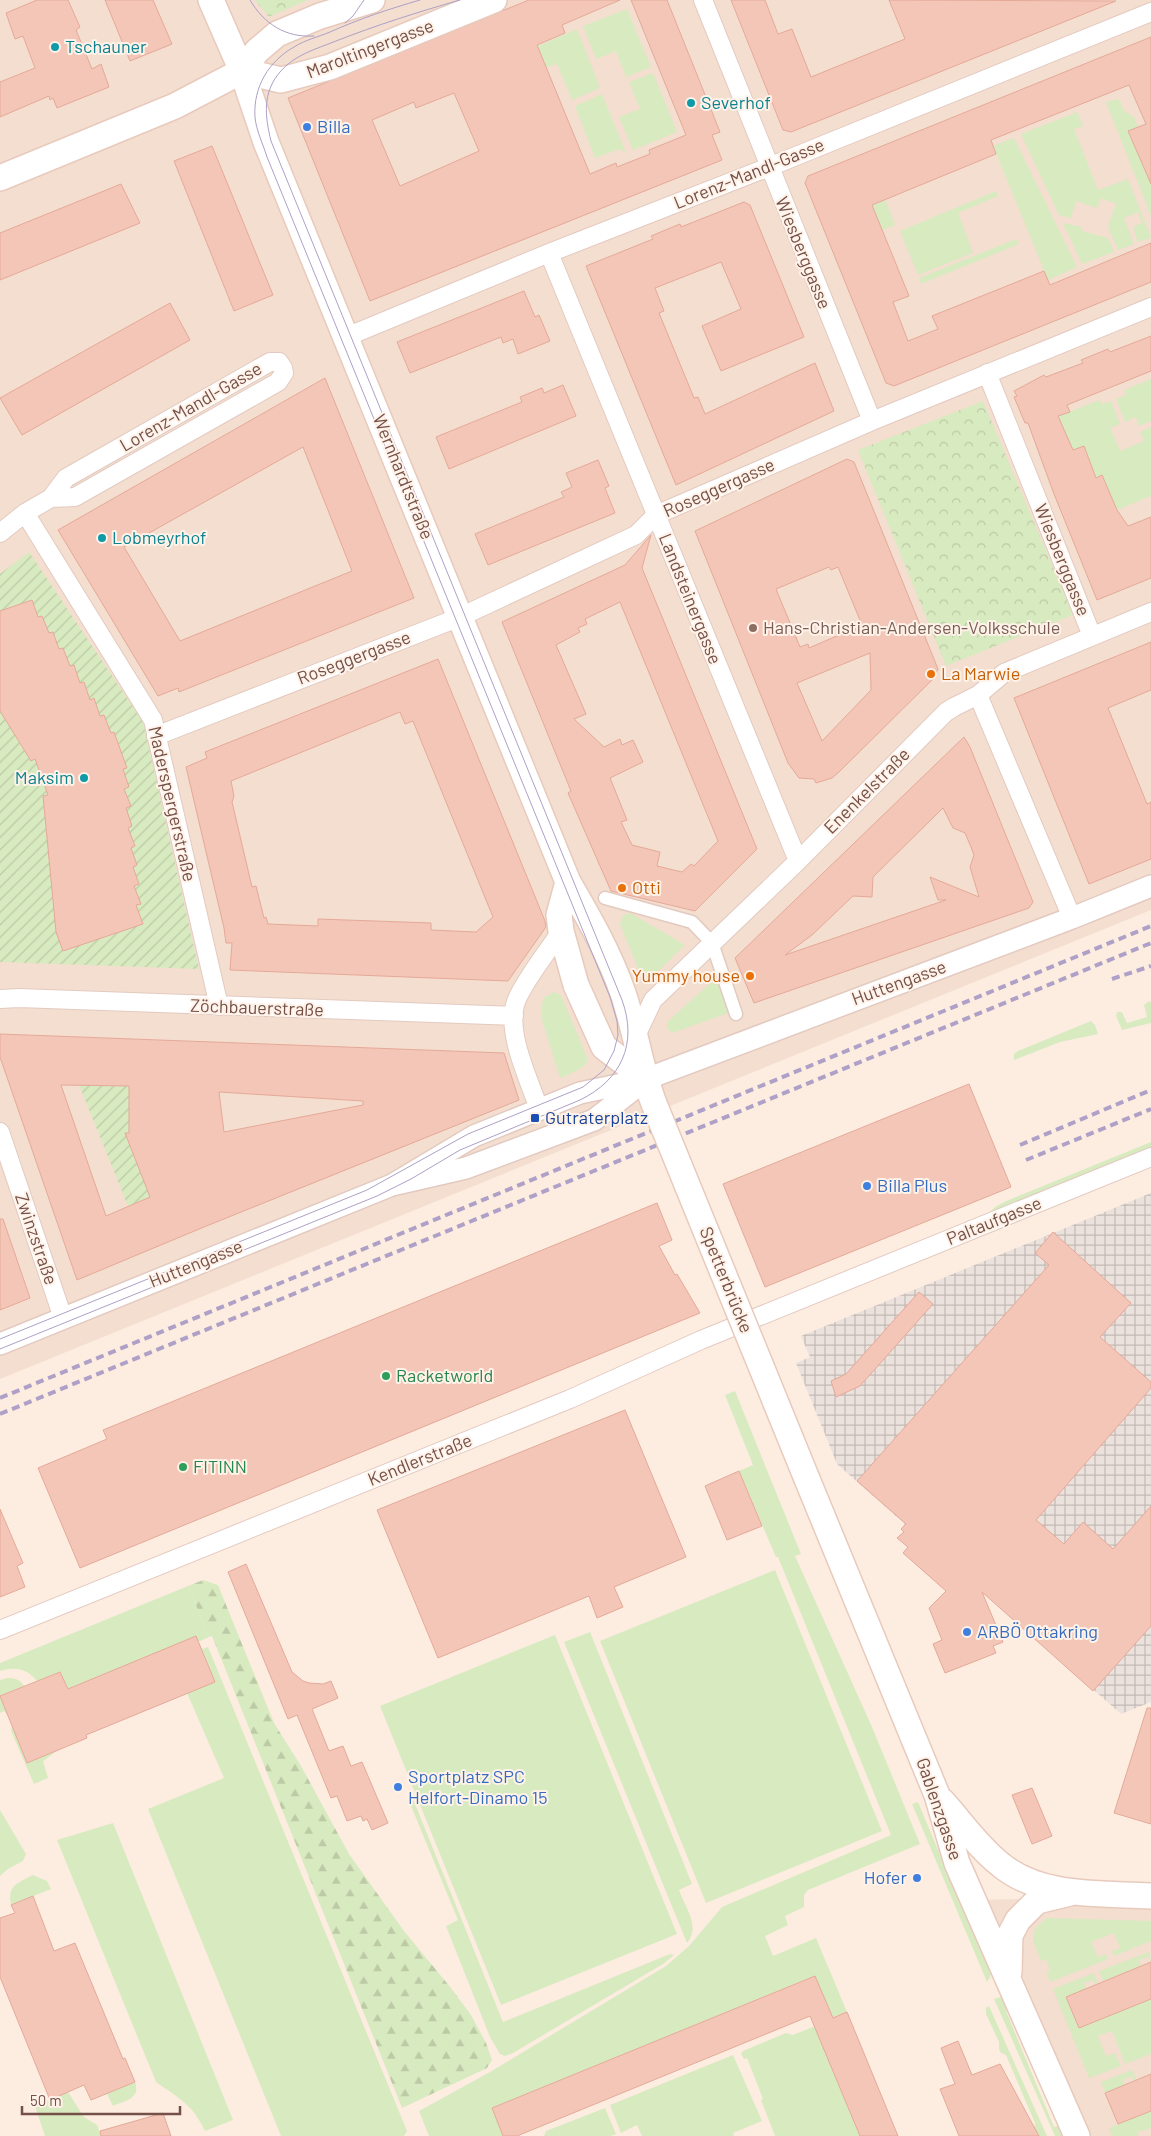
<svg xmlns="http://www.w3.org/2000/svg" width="1151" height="2136" viewBox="0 0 1151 2136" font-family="Barlow,sans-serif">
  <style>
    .residential { fill: #f4decf }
    .industrial { fill: url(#industrial-grid) }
    .grass { fill: #d8eac0 }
    .forest { fill: url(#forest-firs) }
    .park { fill: url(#park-crowns) }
    .garden { fill: url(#garden-furrows) }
    .building { fill: #f3c6b8; stroke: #e5a998; fill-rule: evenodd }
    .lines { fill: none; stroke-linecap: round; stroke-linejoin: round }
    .pedestrian-casing { stroke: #e3cac0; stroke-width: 15 }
    .minor-casing { stroke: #e3cac0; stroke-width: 20 }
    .tertiary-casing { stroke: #e3cac0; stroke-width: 24 }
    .secondary-casing { stroke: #e8cabd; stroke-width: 28 }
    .pedestrian { stroke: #fff; stroke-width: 12 }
    .minor { stroke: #fff; stroke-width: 18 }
    .tertiary { stroke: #fff; stroke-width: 21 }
    .secondary { stroke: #fff; stroke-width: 25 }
    .tram { stroke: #aea0c6; stroke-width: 1 }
    .rail { stroke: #aea0c6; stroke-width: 4; stroke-dasharray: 8 5; stroke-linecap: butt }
    .secondary-bridge-casing { stroke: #e8cabd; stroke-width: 28; stroke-linecap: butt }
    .secondary-bridge { stroke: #fff; stroke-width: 25 }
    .culture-dot { fill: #0f9aa8; stroke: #fff2e8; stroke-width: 2 }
    .shop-dot { fill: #3f7fe0; stroke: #fff2e8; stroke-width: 2 }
    .education-dot { fill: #8d6e63; stroke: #fff2e8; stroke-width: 2 }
    .food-dot { fill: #e8710a; stroke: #fff2e8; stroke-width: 2 }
    .transit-dot { fill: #1a4fb4; stroke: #fff2e8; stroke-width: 2 }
    .leisure-dot { fill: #2e9e5b; stroke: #fff2e8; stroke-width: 2 }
    .labels { text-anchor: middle; stroke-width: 4; stroke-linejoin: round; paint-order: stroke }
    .culture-label { font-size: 18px; fill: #0d838f; stroke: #fff2e8; text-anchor: start }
    .street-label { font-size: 18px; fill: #745048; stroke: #fff2e8 }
    .shop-label { font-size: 18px; fill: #366cbe; stroke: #fff2e8; text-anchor: start }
    .education-label { font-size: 18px; fill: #785e54; stroke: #fff2e8; text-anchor: start }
    .food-label { font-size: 18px; fill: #c56008; stroke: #fff2e8; text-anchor: start }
    .transit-label { font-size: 18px; fill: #164399; stroke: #fff2e8; text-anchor: start }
    .leisure-label { font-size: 18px; fill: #27864d; stroke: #fff2e8; text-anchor: start }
  </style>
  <defs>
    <pattern id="industrial-grid" width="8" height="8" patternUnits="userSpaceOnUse" patternTransform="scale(1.25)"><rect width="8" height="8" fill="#ebe1dd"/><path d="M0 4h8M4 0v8" fill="none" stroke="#c3b9b5"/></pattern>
    <pattern id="forest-firs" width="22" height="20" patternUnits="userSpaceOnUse" patternTransform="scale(1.25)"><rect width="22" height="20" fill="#d8eac0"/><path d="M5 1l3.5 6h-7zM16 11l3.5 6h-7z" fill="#bdcaa6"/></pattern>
    <pattern id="park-crowns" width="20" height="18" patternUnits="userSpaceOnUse" patternTransform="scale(1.25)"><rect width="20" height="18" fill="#d8eac0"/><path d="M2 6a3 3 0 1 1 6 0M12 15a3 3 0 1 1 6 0" fill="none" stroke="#bdcaa6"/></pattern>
    <pattern id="garden-furrows" width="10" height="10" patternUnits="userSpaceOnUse" patternTransform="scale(1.25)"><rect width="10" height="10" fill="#d8eac0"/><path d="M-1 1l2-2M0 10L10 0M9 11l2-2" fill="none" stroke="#bdcaa6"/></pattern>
  </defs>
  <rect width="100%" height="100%" fill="#fdede1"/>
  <!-- residential -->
  <path class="residential" d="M0,0H1151V910L0,1379Z
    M1151,1896V2136H1064L969,1900Z"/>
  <!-- industrial -->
  <path class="industrial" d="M1151,1193V1702L1121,1714L946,1560L930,1577L903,1553L908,1547L897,1538L904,1532L901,1529L905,1524L837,1464L796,1363L810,1357L801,1336Z"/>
  <!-- grass -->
  <path class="grass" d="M627,9L651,67L626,77L616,51L596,59L583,26Z
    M577,29L600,88L572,100L557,64L539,70L535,40L538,46Z
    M653,73L677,132L633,150L619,117L640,109L629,82Z
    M602,94L626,153L619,149L595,158L575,106Z
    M1117,99L1120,101L1124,111L1134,117L1138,127L1129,131L1151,185V216L1106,102Z
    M1077,112L1083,126L1074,129L1098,190L1128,179L1151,238L1138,242L1133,227L1142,223L1138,212L1124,218L1134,244L1118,250L1108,227L1116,204L1101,198L1097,208L1076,201L1071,218L1059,215L1021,134Z
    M1014,138L1077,267L1048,280L993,146Z
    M880,186L895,225L866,237L859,194Z
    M996,191L998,196L958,213L973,253L918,275L900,231Z
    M1063,223L1082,227V231L1108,238L1114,252L1082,264Z
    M1016,239L1019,244L921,284L919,278Z
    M1151,379V421L1139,426L1136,417L1125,422L1116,399L1126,395L1124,390Z
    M1100,400L1102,404L1111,401L1120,424L1110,428L1120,451L1144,441L1140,432L1151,427V496L1117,510L1102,476L1086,482L1078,462L1088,457L1084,446L1073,450L1058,416Z
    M630,913L685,945L652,977H645L639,971L620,924L623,915Z
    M716,978L731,1012L672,1033L668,1029L667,1022Z
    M554,992L561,995L588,1060L583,1067L562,1078L559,1075L542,1020L541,1011L543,998Z
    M1149,1001L1151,1003V1023L1122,1030L1116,1016L1117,1012H1122L1127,1023L1147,1017L1144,1005Z
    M1091,1021L1095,1025L1098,1034L1060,1042L1014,1060V1054L1018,1051Z
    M1151,1142V1153L984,1218L995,1207L1004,1202Z
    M735,1391L801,1554L795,1556L872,1727L920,1844L808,1890L804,1895V1907L785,1916L788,1925L765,1936L773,1956L816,1938L847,2012L831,2019L814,1976L492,2108L503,2136H429L419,2111L490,2072L666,1966L689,1946L722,1907L891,1835L778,1557H776L739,1471L753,1465L725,1395Z
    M775,1570L882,1831L706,1903L600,1641Z
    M188,1586L209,1637L198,1642L196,1637L68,1689L60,1672L37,1681C28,1669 15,1666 0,1671V1663Z
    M590,1632L692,1884L679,1890C685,1907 701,1927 687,1943L564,1642Z
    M555,1635L677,1934L501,2005L380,1706Z
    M208,1647L407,2131L404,2136H281L148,1809L224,1778L187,1693L215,1682L202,1649Z
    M7,1678C16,1678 19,1679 24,1686L0,1696L8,1716L4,1711L0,1713V1680Z
    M12,1726L27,1763L57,1751L43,1761L48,1778L34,1784L11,1731Z
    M413,1799L503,2022L670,1954L674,1955L663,1964L513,2053L505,2056L500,2054L490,2037L446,1926L458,1920L409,1801Z
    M918,1802L941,1857L991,1962C992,1971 992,1975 987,1982L912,1804Z
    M0,1810L26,1854L23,1861L8,1869L0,1876Z
    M113,1823L233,2120L205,2131C193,2105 179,2098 156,2082L57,1840Z
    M33,1875L47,1881L51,1889L11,1905C7,1885 18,1883 33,1875Z
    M1047,1918L1151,1921V1941L1114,1956L1112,1951L1120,1948L1114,1933L1091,1942L1098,1957L1106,1954L1108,1959L1050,1982L1046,1972L1050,1970L1046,1959L1041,1961L1033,1941L1035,1928Z
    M1149,1952L1151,1961L1148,1957L1139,1960L1141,1966L1103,1981L1099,1971Z
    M1094,1973L1098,1984H1096L1093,1980L1084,1983L1086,1989L1066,1997L1079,2028L1151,1999V2054L1125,2064L1112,2031L1098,2036L1106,2056L1115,2053L1121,2066L1089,2078L1053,1989Z
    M1001,1997L1005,1998L1012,2007L1006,2011L1054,2127L1061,2125L1065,2136H1055L994,1999Z
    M989,2006L1047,2136H1033L1035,2123L1006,2055L1001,2053L999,2049V2042L986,2014V2008Z
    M815,2026L860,2136H775L761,2100L763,2099L747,2058L744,2059L741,2054L743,2051L786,2033L793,2035Z
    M733,2055L762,2121L733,2133L734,2136H642L637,2125L621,2133L610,2105Z
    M1132,2070L1137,2080L1134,2081L1132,2076L1123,2080L1125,2085L1105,2093L1101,2082Z
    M135,2082C141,2098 126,2101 113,2106L107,2094Z
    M68,2092L84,2117L97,2125L101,2136H45L35,2106Z
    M605,2108L616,2134L611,2136H544L546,2131Z
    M1151,2111V2128L1137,2132L1138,2136H1112L1109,2128Z"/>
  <!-- forest -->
  <path class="forest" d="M203,1580L218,1585L274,1723L301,1766L349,1854L404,1931L451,1988L471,2015L486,2043L492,2060L487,2068L402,2108L212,1636L209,1637L188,1586Z"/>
  <!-- park -->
  <path class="park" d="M255,0H308L269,17Z
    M983,401L1073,615L946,666L858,450Z"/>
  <!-- garden -->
  <path class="garden" d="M29,552L143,722L199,969L0,962V574Z
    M79,1085L170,1087L147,1132L126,1133L132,1149L170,1189L128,1206Z"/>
  <!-- building -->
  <path class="building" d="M37,0H68L80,27L76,30L92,69L101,64L109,87L57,108L53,98L50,100L49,96L0,117V82L35,68L23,36L15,39L6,13Z
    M105,0H153L172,44L130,61Z
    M529,0H620L562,25L565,33L537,45L590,174L616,163L617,167L650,154L649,150L686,135L631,0H667L720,132L712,135L722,160L370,301L288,98ZM454,93L479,151L400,186L372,120L414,102L416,108Z
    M731,0H765L778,34L792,29L811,77L905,39L889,0L1116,1L791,132L783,130Z
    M1151,37V184L1128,131L1146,124L1129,85L991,140L996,154L872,205L909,296L893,302L908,341L938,329L932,316L1044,271L1050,285L1151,243V282L894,386L886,383L805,183L808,176Z
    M212,146L273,295L234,311L174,161Z
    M121,184L140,223L0,280V233Z
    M744,202L750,205L804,337L721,371L702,326L741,309L721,262L655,288L664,311L659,313L694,398L698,397L705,414L815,363L834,411L676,485L586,266L653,239L651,236L680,224L681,227Z
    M524,291L535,317L539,315L550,341L518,354L513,339L503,343L501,337L410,373L397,342Z
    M170,303L190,340L22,435L0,398Z
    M1151,336V371L1067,405L1070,412L1058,416L1073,450L1084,446L1096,478L1102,475L1117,510L1128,526L1151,517V578L1097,600L1054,494L1028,423H1025L1014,397L1017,396L1014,391L1044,375L1046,377L1083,363L1081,360L1108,349L1110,352Z
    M325,378L414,598L179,692L178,688L158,696L58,530ZM303,447L352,571L180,641L124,547Z
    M563,385L576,416L449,469L436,437L522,402L520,397L542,388L544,393Z
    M847,459L854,462L938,669L933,679L839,772L832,778L816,783L814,779L799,778L788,763L695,531ZM829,567L831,570L838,567L862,625L809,648L808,644L800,647L776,589ZM870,653L871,690L822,741L797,683Z
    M598,460L609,486L605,488L615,513L488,565L475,534L564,497L561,492L572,487L566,473Z
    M651,535L642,568L757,849L695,911L611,891L568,793L571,791L502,622L625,565ZM620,602L718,841L694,866L691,864L682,872L657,866L660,852L632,845L621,822L627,820L610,778L643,762L633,740L622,745L620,739L604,747L574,719L586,714L556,645L580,632L578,628L587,624L585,619Z
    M32,600L38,617L42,616L49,633L53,632L59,649L63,648L70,666L74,665L80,683L84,682L90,700L94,698L100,716L104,715L111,733L114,732L127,768L123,769L129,787L124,789L131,806L126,808L132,826L128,828L135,846L131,848L137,865L133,867L139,884L134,886L141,904L136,905L143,924L63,951L56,932L43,796L48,795L35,759L31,761L0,711V611Z
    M1151,642V690L1108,708L1147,804L1151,802V859L1089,884L1014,698Z
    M438,659L545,921L546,927L508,981L230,970L232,943H226L224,928L186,767L207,758L205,752ZM400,712L405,724L413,721L493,917L476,932L431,930V923L318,919V926L268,924L266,917L264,918L256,886L252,887L232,802L234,796L231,781Z
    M964,737L970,747L1033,902L1029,908L754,1003L735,958ZM943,808L953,828L965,833L971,847L974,855L970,867L979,897L930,877L938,900H946L785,955L812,935L853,896L872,897L873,877Z
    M0,1034L504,1053L519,1100L204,1227L77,1280L0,1057ZM61,1085L129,1086V1133H125L150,1197L106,1216ZM219,1092L363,1101V1105L224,1132Z
    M969,1084L1011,1187L765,1287L723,1184Z
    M657,1203L672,1240L659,1246L675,1275L677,1274L700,1313L80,1568L38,1468L107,1439L103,1430Z
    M0,1219H3L30,1298L0,1310Z
    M1053,1232L1131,1303L1100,1337L1151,1382V1388L1036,1520L1064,1544L1083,1522L1113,1549L1151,1506V1626L1093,1691L982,1592L1003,1642L993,1646L996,1653L945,1673L933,1644L942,1640L929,1608L946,1591L903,1553L908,1547L897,1538L904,1532L901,1529L906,1524L857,1481L1049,1265L1035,1253Z
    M919,1292L933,1304L860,1386L836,1397L831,1381L846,1374Z
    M625,1410L686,1557L614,1587L623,1607L597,1618L589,1596L438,1658L377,1510Z
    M739,1471L762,1526L727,1540L705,1486Z
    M0,1509L23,1563L17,1566L25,1587L0,1597Z
    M246,1564L292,1672L303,1681L309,1683L323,1684L331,1681L338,1698L312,1709L329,1751L343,1746L351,1766L362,1762L388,1823L372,1830L367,1819L363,1821L361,1816L347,1821L337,1796L331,1798L297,1715L288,1719L228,1572Z
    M196,1636L215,1682L86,1735L87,1738L27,1763L0,1696L60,1672L68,1689Z
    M1147,1708H1151V1824L1114,1813Z
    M1032,1788L1052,1836L1032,1844L1012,1795Z
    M33,1896L54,1951L75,1943L123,2059L125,2058L135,2082L91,2100L84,2085L50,2100L0,1977V1918L15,1913L11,1905Z
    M1151,1962V1999L1079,2028L1066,1997Z
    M815,1976L833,2018L847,2012L898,2136H860L810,2016L517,2136H503L492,2108Z
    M958,2041L972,2075L1000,2064L1039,2136H959L940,2089L955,2084L941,2048Z
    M1151,2074V2111L1118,2124L1105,2093Z
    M163,2113L171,2136H101L100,2131Z"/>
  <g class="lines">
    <!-- pedestrian casing -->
    <g class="pedestrian-casing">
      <path id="pedestrian" d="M605,898L692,922L712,943L736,1014"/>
    </g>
    <!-- minor casing -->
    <g class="minor-casing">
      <path id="minor" d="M703,0L872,421
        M549,253L798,861
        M346,337L549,253L769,167L1151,12
        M987,373L1092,636
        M25,513L153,720L219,1006
        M0,533L25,513L51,498L66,478L270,362H279L283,368L284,373L278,382L75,497L51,498
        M978,695L1072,918
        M156,736L460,617L636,535L656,515L872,421L1151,307
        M0,999L19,998L514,1016
        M635,1038L653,1000L798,861L946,712L954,707L978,695L1004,673L1151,612
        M539,1109C529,1079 504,1030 517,999C528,975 547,953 561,931
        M0,1132L63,1318
        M0,1630L570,1399L701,1340L1151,1157"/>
    </g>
    <!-- tertiary casing -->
    <g class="tertiary-casing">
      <path id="tertiary" d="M392,1185L474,1136L580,1093L646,1079L1072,918L1151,886
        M0,1344L392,1185L466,1168L594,1120L644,1081"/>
    </g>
    <!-- secondary casing -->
    <g class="secondary-casing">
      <path id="secondary" d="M211,0L242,71L266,142L568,882C589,918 609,953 623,993C636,1031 641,1074 657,1111
        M242,71L281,80L330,67L494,0
        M0,178L175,106L242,71L257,51L277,34L320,16L372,0
        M568,882L559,915L561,931L576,985L604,1047L646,1079
        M807,1479L937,1795L957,1863L1077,2136
        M942,1801C961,1822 978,1847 1001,1865C1041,1898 1102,1893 1151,1896
        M1009,1972L1010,1935L1018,1920L1037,1901L1070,1893"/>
    </g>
    <!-- pedestrian -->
    <use href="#pedestrian" class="pedestrian"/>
    <!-- minor -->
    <use href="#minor" class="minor"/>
    <!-- tertiary -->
    <use href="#tertiary" class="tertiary"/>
    <!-- secondary -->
    <use href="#secondary" class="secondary"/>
    <!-- tram -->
    <path class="tram" d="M250,0C264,24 286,38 314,36
      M345,23L353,16L364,0
      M0,1339L367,1190L468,1134L583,1087L604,1070L614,1051L618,1035L617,1021L610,997L267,157C263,144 256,130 255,117C253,87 269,61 294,47C305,40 318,37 330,32C359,19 389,9 420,0
      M0,1349L377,1196L411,1179L460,1150L580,1100C621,1080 638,1044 622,1000L271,141C265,116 262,93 280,72C294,55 316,49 336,41C377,25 418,12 460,0"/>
    <!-- rail -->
    <path class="rail" d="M1112,979L1151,966
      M1020,1145L1151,1090
      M1026,1160L1151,1109
      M0,1398L1151,926
      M0,1414L1151,943"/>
    <!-- secondary-bridge casing -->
    <g class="secondary-bridge-casing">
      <path id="secondary-bridge" d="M657,1111L807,1479"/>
    </g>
    <!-- secondary-bridge -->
    <use href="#secondary-bridge" class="secondary-bridge"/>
  </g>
  <!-- markers -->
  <g class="culture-dot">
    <circle cx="55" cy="47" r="5"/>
    <circle cx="691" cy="103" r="5"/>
    <circle cx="102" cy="538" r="5"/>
    <circle cx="84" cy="778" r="5"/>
  </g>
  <g class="shop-dot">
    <circle cx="307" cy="127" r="5"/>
    <circle cx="867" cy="1186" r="5"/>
    <circle cx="967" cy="1632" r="5"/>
    <circle cx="398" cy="1787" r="5"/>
    <circle cx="917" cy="1878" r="5"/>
  </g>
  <circle class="education-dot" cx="753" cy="628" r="5"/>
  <g class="food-dot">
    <circle cx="931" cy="674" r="5"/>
    <circle cx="622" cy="888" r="5"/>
    <circle cx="750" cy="976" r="5"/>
  </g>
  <rect class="transit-dot" x="530" y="1113" width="10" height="10" rx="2.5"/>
  <g class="leisure-dot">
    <circle cx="386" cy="1376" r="5"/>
    <circle cx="183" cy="1467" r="5"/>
  </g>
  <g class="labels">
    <!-- culture labels -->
    <g class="culture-label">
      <text x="65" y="53">Tschauner</text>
      <text x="701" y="109">Severhof</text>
      <text x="112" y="544">Lobmeyrhof</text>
      <text x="74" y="784" text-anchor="end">Maksim</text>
    </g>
    <!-- street labels -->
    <g class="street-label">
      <text transform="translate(370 49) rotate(-21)" y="6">Maroltingergasse</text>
      <text transform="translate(749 174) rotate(-22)" y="6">Lorenz-Mandl-Gasse</text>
      <text transform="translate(803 253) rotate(68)" y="6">Wiesberggasse</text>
      <text transform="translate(191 407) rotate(-30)" y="6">Lorenz-Mandl-Gasse</text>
      <text transform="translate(403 477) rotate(68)" y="6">Wernhardtstraße</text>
      <text transform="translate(719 488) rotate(-24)" y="6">Roseggergasse</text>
      <text transform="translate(1062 560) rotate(68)" y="6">Wiesberggasse</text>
      <text transform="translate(690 599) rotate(68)" y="6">Landsteinergasse</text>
      <text transform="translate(354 658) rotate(-21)" y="6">Roseggergasse</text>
      <text transform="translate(867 791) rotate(-45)" y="6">Enenkelstraße</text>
      <text transform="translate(172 804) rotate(77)" y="6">Maderspergerstraße</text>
      <text transform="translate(899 983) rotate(-20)" y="6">Huttengasse</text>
      <text transform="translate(257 1008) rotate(2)" y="6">Zöchbauerstraße</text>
      <text transform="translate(994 1221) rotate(-22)" y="6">Paltaufgasse</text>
      <text transform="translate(36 1239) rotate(71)" y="6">Zwinzstraße</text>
      <text transform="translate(196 1264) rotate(-22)" y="6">Huttengasse</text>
      <text transform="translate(726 1280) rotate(68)" y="6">Spetterbrücke</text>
      <text transform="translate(420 1460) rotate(-22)" y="6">Kendlerstraße</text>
      <text transform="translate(939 1809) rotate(71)" y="6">Gablenzgasse</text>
    </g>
    <!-- shop labels -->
    <g class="shop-label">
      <text x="317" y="133">Billa</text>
      <text x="877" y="1192">Billa Plus</text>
      <text x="977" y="1638">ARBÖ Ottakring</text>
      <text x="408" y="1783">Sportplatz SPC<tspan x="408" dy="21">Helfort-Dinamo 15</tspan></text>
      <text x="907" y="1884" text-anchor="end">Hofer</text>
    </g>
    <!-- education labels -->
    <g class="education-label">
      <text x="763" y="634">Hans-Christian-Andersen-Volksschule</text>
    </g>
    <!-- food labels -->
    <g class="food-label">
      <text x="941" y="680">La Marwie</text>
      <text x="632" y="894">Otti</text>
      <text x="740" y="982" text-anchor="end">Yummy house</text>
    </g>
    <!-- transit labels -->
    <g class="transit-label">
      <text x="545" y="1124">Gutraterplatz</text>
    </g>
    <!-- leisure labels -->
    <g class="leisure-label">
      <text x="396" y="1382">Racketworld</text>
      <text x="193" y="1473">FITINN</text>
    </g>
  </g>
  <!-- scale -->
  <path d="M22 2106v8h158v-8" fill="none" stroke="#745048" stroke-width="2.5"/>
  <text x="30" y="2106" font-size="15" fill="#745048" stroke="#fff2e8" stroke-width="4" paint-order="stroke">50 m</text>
</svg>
